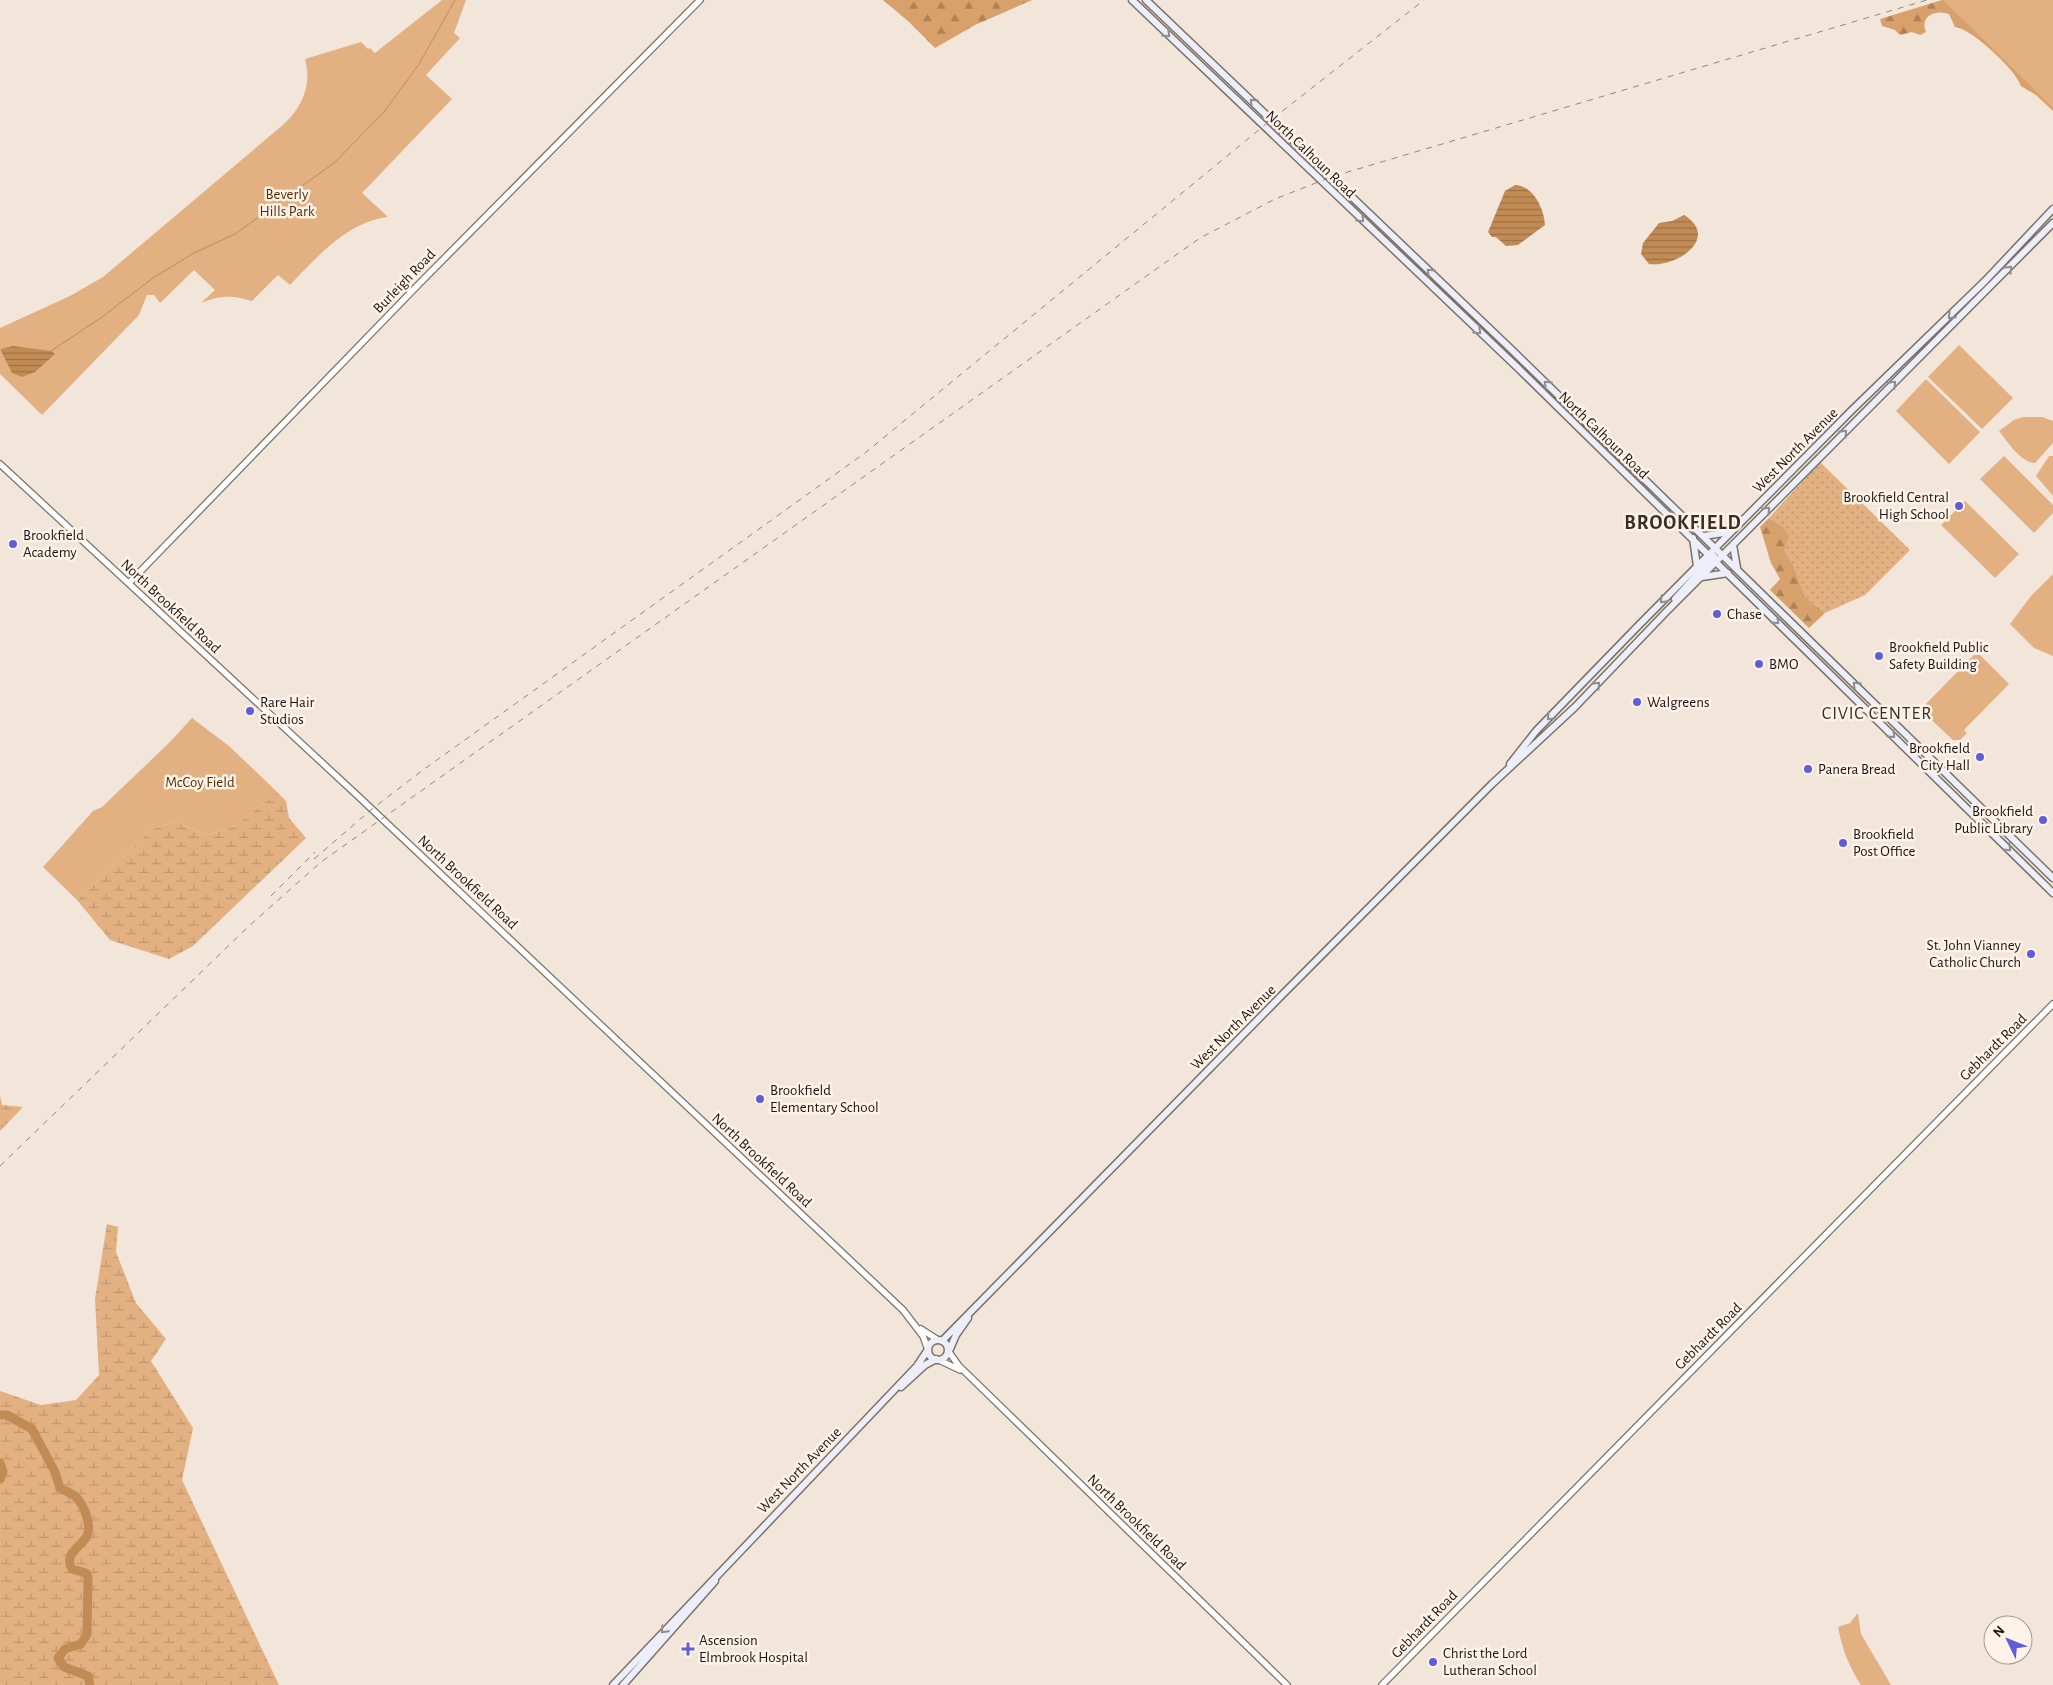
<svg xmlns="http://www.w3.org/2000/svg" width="2053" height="1685" viewBox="0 0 2053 1685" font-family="'Alegreya Sans',sans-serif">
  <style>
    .grass { fill: url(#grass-dots) }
    .forest { fill: url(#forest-firs) }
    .wetland { fill: url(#wetland-marsh) }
    .green { fill: #e2b081 }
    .water { fill: url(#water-rules) }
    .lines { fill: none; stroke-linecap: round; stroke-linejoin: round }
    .stream { stroke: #c28b55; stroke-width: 1 }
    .river { stroke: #c28b55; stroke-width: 9 }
    .tertiary-casing { stroke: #7b7168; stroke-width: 8 }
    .secondary-casing { stroke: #7b7168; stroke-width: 9 }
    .tertiary { stroke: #fff; stroke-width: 5.5 }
    .secondary { stroke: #eceefa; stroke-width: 6 }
    .rail { stroke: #8e867f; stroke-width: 1; stroke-dasharray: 6 6; stroke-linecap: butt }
    .oneway { stroke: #8e8d92 }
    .poi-dot { fill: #605ed7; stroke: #fff3e9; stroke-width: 2 }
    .labels { text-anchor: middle; stroke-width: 5; stroke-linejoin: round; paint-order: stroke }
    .street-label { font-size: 15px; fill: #1a1613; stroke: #fff3e9 }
    .park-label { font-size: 15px; fill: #532e00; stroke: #fff3e9 }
    .poi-label { font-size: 15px; fill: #1a1613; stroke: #fff3e9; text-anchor: start }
    .quarter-label { font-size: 18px; letter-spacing: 1px; fill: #382f27; stroke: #fff3e9 }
    .district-label { font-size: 20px; font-weight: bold; letter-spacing: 1px; fill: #382f27; stroke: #fff3e9 }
  </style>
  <defs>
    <pattern id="grass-dots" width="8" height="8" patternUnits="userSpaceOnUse" patternTransform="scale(1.25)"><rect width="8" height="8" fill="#e2b081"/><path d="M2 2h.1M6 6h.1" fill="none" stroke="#c1976f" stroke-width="1.8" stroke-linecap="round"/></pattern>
    <pattern id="forest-firs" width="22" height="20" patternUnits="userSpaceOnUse" patternTransform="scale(1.25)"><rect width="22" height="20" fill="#d8a06a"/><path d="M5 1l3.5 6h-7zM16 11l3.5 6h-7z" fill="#ae8156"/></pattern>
    <pattern id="wetland-marsh" width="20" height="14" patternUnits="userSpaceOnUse" patternTransform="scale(1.25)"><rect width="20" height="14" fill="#e2b081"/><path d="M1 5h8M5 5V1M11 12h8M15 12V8" fill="none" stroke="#c1976f"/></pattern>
    <pattern id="water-rules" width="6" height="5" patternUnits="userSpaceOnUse" patternTransform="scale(1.25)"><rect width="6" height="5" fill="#c28b55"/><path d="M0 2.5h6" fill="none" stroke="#9d7145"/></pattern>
  </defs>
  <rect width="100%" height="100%" fill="#f2e6db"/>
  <!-- grass -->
  <path class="grass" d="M1820,462L1910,550L1865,595L1825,613L1805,597L1794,567L1784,550L1785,542L1782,526L1769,518Z"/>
  <!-- forest -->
  <path class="forest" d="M883,0H1032L975,25L935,48L908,21Z
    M1942,0H2053V111L2036,95L2021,86C2017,71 1971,28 1955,27L1949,14C1936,9 1919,16 1926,32L1920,35L1912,32L1900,35L1895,30L1882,26L1880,19Z
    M1769,518L1782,526L1789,535L1784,550L1794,567L1805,597L1825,613L1809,628L1770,590L1780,579L1771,563L1760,527Z"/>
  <!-- wetland -->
  <path class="wetland" d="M271,786L286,801L289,818L306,838L193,946L169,959L110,940L77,900L152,829L175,822L208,835L235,826L271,797Z
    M0,1095L2,1105L23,1107L0,1131Z
    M107,1224L118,1227L116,1252L136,1303L166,1339L151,1361L193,1428L182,1480L279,1685H0V1391L41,1405L76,1400L99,1375L95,1299Z"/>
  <!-- green -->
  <path class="green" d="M442,0H466L454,33L460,38L426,75L452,99L362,193L388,217C347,222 317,257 290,285L278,275L252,301C232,295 220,295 201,303L215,290L194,270L160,303L154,295H147L139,315L42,415L0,374V328L70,296L103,277L284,124C303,106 312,84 305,59L361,42L368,49L370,48L375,53Z
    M1943,0H2053V108Z
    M1959,345L2013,398L1982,429L1928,377Z
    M1926,379L1980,432L1949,464L1896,411Z
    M2023,417H2042L2053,421V443L2035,463C2021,463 2008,442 1999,431L2014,420Z
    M2004,456L2053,505V513L2034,533L1980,479Z
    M2049,456H2053V496L2036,476Z
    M1965,501L2019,554L1995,578L1941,525Z
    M2053,574V656L2034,648L2010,624L2031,596Z
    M1974,655H1980L2009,684L1964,730L1967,733L1960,740H1953L1925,714L1923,707Z
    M192,718L229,746L271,786V797L235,826L208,835L175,822L152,829L77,900L43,867L93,811L102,807L169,743Z
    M1858,1613L1861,1634L1891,1685H1861C1849,1667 1842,1648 1838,1627L1850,1623Z"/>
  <!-- water -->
  <path class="water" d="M1515,185C1534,186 1544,209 1545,225L1518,245L1506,246L1496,237H1492L1488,232L1505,191Z
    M1684,215C1721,238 1676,268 1649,264L1641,254L1643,243L1659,223L1672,221Z
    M13,346L51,351L55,354L35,372L22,377L12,373L1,351V349Z"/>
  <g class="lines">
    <!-- stream -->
    <path class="stream" d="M51,351L102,317L153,278L194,253L235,234L334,163L384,112L419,64L455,0"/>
    <!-- river -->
    <path class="river" d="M0,1415H7L32,1429L55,1472L60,1488C65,1491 73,1493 77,1498C84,1506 92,1525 87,1536C81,1547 63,1554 72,1569L86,1573L88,1577L87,1634L81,1644L65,1649L58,1658L64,1667L88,1676L90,1685
      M0,1463L3,1472L0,1479"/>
    <!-- tertiary casing -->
    <g class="tertiary-casing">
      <path id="tertiary" d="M0,464L359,797L903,1310L923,1336L927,1347
        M129,583L417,286L700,0
        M921,1329L938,1340
        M949,1352L959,1366L1287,1685
        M939,1360L960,1370
        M1382,1685L2053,1004"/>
    </g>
    <!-- secondary casing -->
    <g class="secondary-casing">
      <path id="secondary" d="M1132,0L1518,368L2053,893
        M1146,0L1514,352L2053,878
        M1704,536L1730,532
        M1693,538L1697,566
        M1733,545L1737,568
        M1702,577L1728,573
        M1675,599L1714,556
        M1510,764L1536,731L1639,625L1851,411L1985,281L2053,209
        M928 1350a10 10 0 1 1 20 0a10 10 0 1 1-20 0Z
        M942,1341L1282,995L1492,784L1575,707L1666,612L2053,223
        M950,1349L956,1335L968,1318
        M901,1387L925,1365L936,1359
        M613,1685L917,1366L927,1351
        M623,1685L715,1581"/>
    </g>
    <!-- tertiary -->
    <use href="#tertiary" class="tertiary"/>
    <!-- secondary -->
    <use href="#secondary" class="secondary"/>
    <!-- rail -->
    <path class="rail" d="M314,859L372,809L423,770L865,453L1271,120L1424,0
      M271,896L315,852
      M0,1166L249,926L321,862L1200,238L1275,199L1331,177L1927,0"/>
  </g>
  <!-- one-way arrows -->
  <defs><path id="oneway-chevron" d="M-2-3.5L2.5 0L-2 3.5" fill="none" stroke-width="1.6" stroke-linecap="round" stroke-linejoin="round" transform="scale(1.25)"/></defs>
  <g class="oneway">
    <use href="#oneway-chevron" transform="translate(1167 34) rotate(44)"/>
    <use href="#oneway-chevron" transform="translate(1253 102) rotate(-136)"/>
    <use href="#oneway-chevron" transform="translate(1361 219) rotate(44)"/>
    <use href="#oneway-chevron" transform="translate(2009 269) rotate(-46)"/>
    <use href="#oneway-chevron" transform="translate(1430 272) rotate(-136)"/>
    <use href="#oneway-chevron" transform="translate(1951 316) rotate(135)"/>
    <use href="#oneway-chevron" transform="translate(1478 331) rotate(43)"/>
    <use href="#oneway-chevron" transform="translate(1547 384) rotate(-136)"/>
    <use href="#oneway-chevron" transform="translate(1893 384) rotate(-45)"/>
    <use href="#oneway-chevron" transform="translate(1844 433) rotate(-45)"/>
    <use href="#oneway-chevron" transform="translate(1767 510) rotate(-46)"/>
    <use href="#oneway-chevron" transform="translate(1663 600) rotate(135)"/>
    <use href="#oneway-chevron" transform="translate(1776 621) rotate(45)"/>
    <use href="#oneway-chevron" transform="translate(1597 685) rotate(-46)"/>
    <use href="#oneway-chevron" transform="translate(1856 685) rotate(-136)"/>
    <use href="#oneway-chevron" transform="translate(1550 717) rotate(134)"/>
    <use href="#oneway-chevron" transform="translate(1892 735) rotate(45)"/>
    <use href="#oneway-chevron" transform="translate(2008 848) rotate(44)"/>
    <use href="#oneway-chevron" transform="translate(664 1630) rotate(133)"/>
  </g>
  <!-- markers -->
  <g class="poi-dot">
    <circle cx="1959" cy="506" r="5"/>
    <circle cx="13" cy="544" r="5"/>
    <circle cx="1717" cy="614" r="5"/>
    <circle cx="1879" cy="656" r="5"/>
    <circle cx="1759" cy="664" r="5"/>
    <circle cx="1637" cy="702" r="5"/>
    <circle cx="250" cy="711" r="5"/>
    <circle cx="1980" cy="757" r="5"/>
    <circle cx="1808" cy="769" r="5"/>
    <circle cx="2043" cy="820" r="5"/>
    <circle cx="1843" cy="843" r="5"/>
    <circle cx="2031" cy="954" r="5"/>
    <circle cx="760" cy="1099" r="5"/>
    <path d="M685.5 1641.5h5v5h5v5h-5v5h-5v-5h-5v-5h5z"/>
    <circle cx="1433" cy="1662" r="5"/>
  </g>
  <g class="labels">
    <!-- street labels -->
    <g class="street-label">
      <text transform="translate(1311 154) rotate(44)" y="5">North Calhoun Road</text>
      <text transform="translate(404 281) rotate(-46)" y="5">Burleigh Road</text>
      <text transform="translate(1604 435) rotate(44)" y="5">North Calhoun Road</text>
      <text transform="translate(1795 450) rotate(-45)" y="5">West North Avenue</text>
      <text transform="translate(171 606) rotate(43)" y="5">North Brookfield Road</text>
      <text transform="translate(468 882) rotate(43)" y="5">North Brookfield Road</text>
      <text transform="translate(1233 1027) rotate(-45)" y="5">West North Avenue</text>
      <text transform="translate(1993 1047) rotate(-45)" y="5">Gebhardt Road</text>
      <text transform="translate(762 1160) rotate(43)" y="5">North Brookfield Road</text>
      <text transform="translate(1708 1336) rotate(-45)" y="5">Gebhardt Road</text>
      <text transform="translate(799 1470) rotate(-46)" y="5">West North Avenue</text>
      <text transform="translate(1137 1522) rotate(44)" y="5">North Brookfield Road</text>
      <text transform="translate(1424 1624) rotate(-46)" y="5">Gebhardt Road</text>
    </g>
    <!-- park labels -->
    <g class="park-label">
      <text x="287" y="199">Beverly<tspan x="287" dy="17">Hills Park</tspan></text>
      <text x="200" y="787">McCoy Field</text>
    </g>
    <!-- poi labels -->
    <g class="poi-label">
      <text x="1949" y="502" text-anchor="end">Brookfield Central<tspan x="1949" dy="17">High School</tspan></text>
      <text x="23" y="540">Brookfield<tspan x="23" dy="17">Academy</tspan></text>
      <text x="1727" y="619">Chase</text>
      <text x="1889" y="652">Brookfield Public<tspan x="1889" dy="17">Safety Building</tspan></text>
      <text x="1769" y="669">BMO</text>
      <text x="260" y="707">Rare Hair<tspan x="260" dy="17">Studios</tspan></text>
      <text x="1647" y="707">Walgreens</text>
      <text x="1970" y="753" text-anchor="end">Brookfield<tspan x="1970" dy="17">City Hall</tspan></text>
      <text x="1818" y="774">Panera Bread</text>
      <text x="2033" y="816" text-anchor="end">Brookfield<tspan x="2033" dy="17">Public Library</tspan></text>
      <text x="1853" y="839">Brookfield<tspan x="1853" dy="17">Post Office</tspan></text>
      <text x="2021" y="950" text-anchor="end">St. John Vianney<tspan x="2021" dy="17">Catholic Church</tspan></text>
      <text x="770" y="1095">Brookfield<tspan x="770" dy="17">Elementary School</tspan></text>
      <text x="699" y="1645">Ascension<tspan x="699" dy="17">Elmbrook Hospital</tspan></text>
      <text x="1443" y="1658">Christ the Lord<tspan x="1443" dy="17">Lutheran School</tspan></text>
    </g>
    <!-- quarter labels -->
    <g class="quarter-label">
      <text x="1877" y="719">CIVIC CENTER</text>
    </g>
    <!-- district labels -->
    <g class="district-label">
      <text x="1683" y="529">BROOKFIELD</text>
    </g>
  </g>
  <!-- north arrow -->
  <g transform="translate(2008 1640) rotate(313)"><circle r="24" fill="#fff3e9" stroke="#a39b93"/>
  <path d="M0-4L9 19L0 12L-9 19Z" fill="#605ed7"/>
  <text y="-8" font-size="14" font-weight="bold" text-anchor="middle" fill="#1a1613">N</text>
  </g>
</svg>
